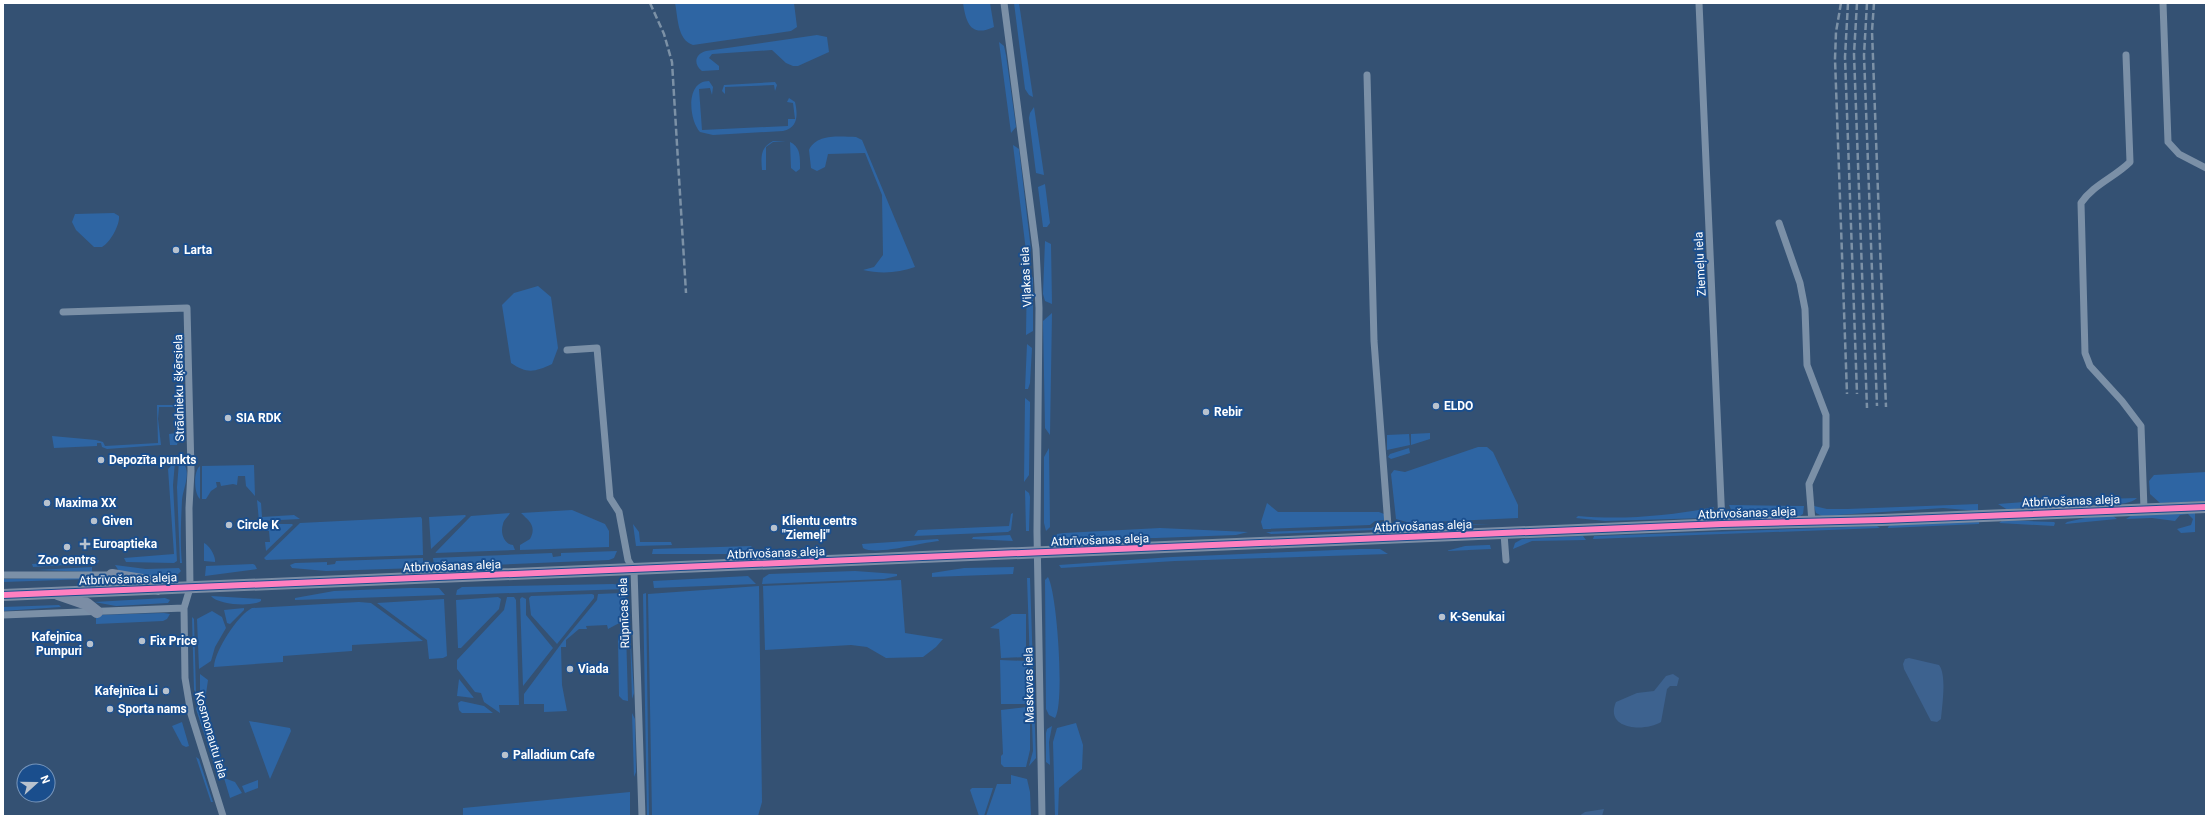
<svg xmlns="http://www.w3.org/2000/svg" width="2209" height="819" viewBox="0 0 2209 819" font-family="Roboto,sans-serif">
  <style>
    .green { fill: #2e65a3 }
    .water { fill: #3d628f }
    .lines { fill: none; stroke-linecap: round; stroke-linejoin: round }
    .minor { stroke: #7b90a7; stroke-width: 7 }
    .primary { stroke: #7b8da5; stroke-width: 12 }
    .rail { stroke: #7c91a6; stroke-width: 2.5; stroke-dasharray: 7 3; stroke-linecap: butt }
    .cycleway-casing { stroke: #1a4e8d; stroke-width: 8 }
    .cycleway { stroke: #ff80c0; stroke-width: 6 }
    .poi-dot { fill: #b8c2ce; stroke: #1a4e8d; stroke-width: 1.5 }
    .labels { text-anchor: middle; stroke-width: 4; stroke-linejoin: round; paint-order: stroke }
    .poi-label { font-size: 12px; font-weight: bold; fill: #fff; stroke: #1a4e8d; text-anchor: start }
    .street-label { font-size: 12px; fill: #fff; stroke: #1a4e8d }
  </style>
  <rect width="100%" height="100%" fill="#345173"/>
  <!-- green -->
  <path class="green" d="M675,3H794L797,27L791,31L693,45C677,40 678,17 675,3Z
    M963,3H990L994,27C970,38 966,22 963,3Z
    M1014,3H1019L1033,97L1029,95L1025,89Z
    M817,35L827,37L829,52L798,66H793L786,63L772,50L712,54L709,58L719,66V70L702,71C693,64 695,54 706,51Z
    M999,42L1004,46L1006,55L1016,127L1011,133Z
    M709,81L713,87L712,95L710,88L699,89L702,130L788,126V119H795L793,103L787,102L789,98L795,102C798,115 798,128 783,131L713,135L700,132C689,120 685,81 709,81Z
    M775,82L777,85L775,91L774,85L725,87V94L722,91L724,85Z
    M1034,107L1044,175L1036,173L1029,118L1030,113Z
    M856,137L862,140L915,267C899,273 880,274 863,270L874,267L883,255L882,195L865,153L828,154L825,167L817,171L811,168L809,150C817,133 841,137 856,137Z
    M773,141H786L773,142L766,147V170H762C761,157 760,148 773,141Z
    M790,142C801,147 800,158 800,169L796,172L791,168Z
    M1013,145L1019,149L1031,250L1027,259Z
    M1045,184L1050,223L1047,227H1043L1038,187Z
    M114,213L119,216C120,225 110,243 102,247H94L76,230L72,222L75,214Z
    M1045,241L1051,244L1052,304L1045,301L1043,294Z
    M1027,269L1033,278V331L1026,335Z
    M538,286L551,297L558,348L552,364C535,372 527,374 511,363L502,305L514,293Z
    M1052,313L1050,435L1045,428L1043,321Z
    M1027,344L1032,348L1030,383L1028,389H1025Z
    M1025,398L1030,402V407L1029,475L1024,482Z
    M183,399L181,428L177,445H170L169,434L176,433L175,407H159L158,419L161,445L107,449L102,447L101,443H97V446L54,448L52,436L96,440L103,442L105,446L158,443L157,405H175Z
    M1430,433V439L1411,445V434Z
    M1409,434L1410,445L1387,450V435Z
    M1478,447H1487L1493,452L1518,505V518L1410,523L1396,519L1391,474L1394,470L1405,472Z
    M1049,448L1050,527L1046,531L1044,523V457Z
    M1409,448L1410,453L1391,459L1388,457L1390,454Z
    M175,462L173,485L177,561L174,563L126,562L124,558L174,554L168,469Z
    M179,462L184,464C191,474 183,489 182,500C181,520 180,544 182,563H180L177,487Z
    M254,465L255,496L246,486L245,476H238L237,485L233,484L221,486L220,482H216L217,487L211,491L206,499H202V466Z
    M200,466V499C194,494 193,471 200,466Z
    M2206,472V501L2160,503L2150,494L2149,481L2154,475Z
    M1025,490L1029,493L1030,497L1029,531H1026Z
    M2137,498C2126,509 2083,503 2067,502V500Z
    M257,500L261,503L262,517L294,515L300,519L259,521Z
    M2052,500L2053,503L2008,510L1998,504Z
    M1267,503L1278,512H1379L1384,514V520L1375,521L1370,525L1263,529L1261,522Z
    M1978,504V511L1943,508L1822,516L1816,513L1814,506L1827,509H1847Z
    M1729,505L1804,506L1803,514L1800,516L1740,517L1733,514Z
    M1714,507L1711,515L1705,518L1605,521L1576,518L1578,516C1622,520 1670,516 1714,507Z
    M572,510L605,524L609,531V547L520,550V545L530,539C537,526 529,521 521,513Z
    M2195,512V532L2181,533L2177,529L2191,525L2193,519L2188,514L2180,515L2175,521L2152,518L2126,519L2132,515Z
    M510,513C508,517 504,519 503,524C500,533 504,544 513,545L515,550L435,553L471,516Z
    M1013,513L1011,530L1008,532L914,536L918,530L1009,526L1011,514Z
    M465,515L466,516L431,549L429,517Z
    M2094,516H2113L2117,519L2065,524L2067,522Z
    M421,517L422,519L423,555L266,560L264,558L300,523Z
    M2003,520L2054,522L2055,523L2054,526L1999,523Z
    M1979,522V524L1887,528L1890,525Z
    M1395,523L1411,526L1490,524L1407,529L1402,528Z
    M264,524H292L293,525L266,551L265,542H270L269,531L265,530Z
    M633,524L639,532L640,542H671L672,545L636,546Z
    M1380,524H1383L1375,530L1271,534L1266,532L1371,528Z
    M1877,526L1880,528L1593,539L1594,536Z
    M1160,528L1248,532L1236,535L1156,538H1056L1057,534L1064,533Z
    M1010,535L1013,541L972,539L973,537Z
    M1583,536L1586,540L1532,541L1513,549L1515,543L1522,539Z
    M938,539L939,541C923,542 876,556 863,548L862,544Z
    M204,543C209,545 216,556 215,562L204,561Z
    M1487,545H1490L1491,549L1446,551L1465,546Z
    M752,546L743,554H652L653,549Z
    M1360,549H1380L1388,554L1175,561L1061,568L1059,565L1172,557Z
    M617,551L614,558L609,560L442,567C437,565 433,564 433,558L552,553L553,557L561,556V553Z
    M423,558V564L418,568L326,571L292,568L290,565L295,563L327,562V565L335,564L336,561Z
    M99,560L98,563L33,567L32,564Z
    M253,564L255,565L257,569L205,576L206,566Z
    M115,565L146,569L179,568L181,571C170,585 134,573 119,571Z
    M92,567V572L37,570Z
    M1014,567L1013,574L932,577V573L964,568Z
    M855,571L897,574V576L884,579L762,584L763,578L769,574Z
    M748,576L756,584L654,588L653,581Z
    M92,577L90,579L3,582V579Z
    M1048,577C1057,592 1065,704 1055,718L1049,715L1046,709L1045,580Z
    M1027,578H1030L1036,758L1029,766L1033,751Z
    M901,580L905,633L943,639L936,647L923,657L886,658L867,647L851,645L765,650L763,586Z
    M613,584L620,585L625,589L456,595L457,590L462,587Z
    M759,586L762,802L758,816H652L648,594Z
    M410,588H439L445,595L295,600V598L334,591Z
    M622,593L626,598L625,620L608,629L607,625L586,626L587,629H579L566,640V647H561L562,685L567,711L544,712V704H524V694L564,640L597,600L598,594Z
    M646,593L649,816H647L643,594Z
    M592,594L594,595V598L557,644L531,615L529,598L531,596Z
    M211,596L261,599V601C252,607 218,605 211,596Z
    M498,597L501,599L499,609L461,648H458L456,600Z
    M507,597H514L516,600L519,705H499L500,713L484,702L481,693L475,692L457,669V660L504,610Z
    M522,597L526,599V615L553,648L523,686L520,599Z
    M165,598L170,600L168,603L116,606L94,602Z
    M444,599L447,656L443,658L429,659L427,640L377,603Z
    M359,602L371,603L423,641L352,645V651L283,656V662L214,667C215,650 238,615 252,608Z
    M59,605L61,607L3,611V607Z
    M244,608V610L230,624L227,623L224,610Z
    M212,611L222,617L226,628L215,647L211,661L199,669L197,619Z
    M164,613L170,614L167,619L163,621L96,624V615Z
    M1012,614H1026V657L1001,658L999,629L990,628Z
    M192,617L194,619L196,693L194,690Z
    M626,631L628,701L623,700L619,696L618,640L620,633Z
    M630,631L634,693L632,699L630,632Z
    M1000,660L1027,661L1028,704H1001Z
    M200,674L208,680L206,694L200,693Z
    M459,679L474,698L457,696Z
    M461,701L484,706L493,713H462L459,710L458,703Z
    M198,704V707L216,765L214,764L196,709Z
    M1027,707L1030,709V750L1026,767H1004L1001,764V756L1003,754L1001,710Z
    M632,713L635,719L636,772L634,777Z
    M249,721L290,728L291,731L270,779Z
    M182,722L189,746L186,747L182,745L172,726Z
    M1076,723L1083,745L1082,769L1059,788L1058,816H1055L1053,742L1057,728Z
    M1052,726L1049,742L1050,765L1046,762V733L1047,729Z
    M196,757L199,759L213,802H211Z
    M1011,775L1027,779L1030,792L1031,816H986L997,784H1011Z
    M224,778L235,782L242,793L230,798Z
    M258,780V788L245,793L242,786Z
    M972,788H993L984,816H979L970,790Z
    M630,792V816H463V808Z"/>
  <!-- water -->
  <path class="water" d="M1909,658L1939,665C1947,675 1942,706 1941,719L1937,722L1931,721L1904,669L1903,664L1905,659Z
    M1673,674L1679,678L1677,686H1670L1667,689L1661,722C1645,732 1604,730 1616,702L1637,693L1654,691L1666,676Z
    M1604,809L1602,816H1579L1585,812Z"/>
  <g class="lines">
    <!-- minor -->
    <path class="minor" d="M1004,3L1036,249L1039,308L1037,532L1042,816
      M1699,3L1722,524
      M2163,3L2168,142L2179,154L2206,168
      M2126,55L2130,162C2115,177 2093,185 2081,203L2085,353L2090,366L2122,401L2141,426L2144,509
      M1367,75L1374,341L1389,539
      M1779,223L1800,283L1805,309L1807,365L1826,415V446L1809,484L1812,522
      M63,312L187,308L191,471L189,508L190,588L184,608L185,678L191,714L223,816
      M567,350L597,348L610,498L619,512L628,560L634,570L642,816
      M1504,534L1506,560
      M3,575H112
      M3,615L184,608"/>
    <!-- primary -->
    <path class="primary" d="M112,575L148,581L158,589
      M58,594L87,604L97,612
      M3,595L1722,524L1882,520L2206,507"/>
    <!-- rail -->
    <path class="rail" d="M650,3L664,34L672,62L686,293
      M1841,3L1836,32L1835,59L1847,394
      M1848,3L1845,57L1857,394
      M1857,3L1854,54L1867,408
      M1867,3L1864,55L1877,406
      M1874,3L1872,31L1886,407"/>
    <!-- cycleway casing -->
    <g class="cycleway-casing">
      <path id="cycleway" d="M3,595L1722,524L1882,520L2206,507"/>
    </g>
    <!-- cycleway -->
    <use href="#cycleway" class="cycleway"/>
  </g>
  <!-- markers -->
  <g class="poi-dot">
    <circle cx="176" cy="250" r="4"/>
    <circle cx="1436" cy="406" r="4"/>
    <circle cx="1206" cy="412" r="4"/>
    <circle cx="228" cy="418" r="4"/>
    <circle cx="101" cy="460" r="4"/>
    <circle cx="47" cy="503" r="4"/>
    <circle cx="94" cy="521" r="4"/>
    <circle cx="229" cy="525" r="4"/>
    <circle cx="774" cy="528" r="4"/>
    <path d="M83 538h4v4h4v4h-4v4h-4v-4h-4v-4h4z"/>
    <circle cx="67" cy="547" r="4"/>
    <circle cx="1442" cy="617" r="4"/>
    <circle cx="142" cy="641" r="4"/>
    <circle cx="90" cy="644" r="4"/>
    <circle cx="570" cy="669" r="4"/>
    <circle cx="166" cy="691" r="4"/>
    <circle cx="110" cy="709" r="4"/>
    <circle cx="505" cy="755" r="4"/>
  </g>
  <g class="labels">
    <!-- poi labels -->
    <g class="poi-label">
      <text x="184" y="254">Larta</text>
      <text x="1444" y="410">ELDO</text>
      <text x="1214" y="416">Rebir</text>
      <text x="236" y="422">SIA RDK</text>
      <text x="109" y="464">Depozīta punkts</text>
      <text x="55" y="507">Maxima XX</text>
      <text x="102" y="525">Given</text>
      <text x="782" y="525">Klientu centrs<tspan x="782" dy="14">"Ziemeļi"</tspan></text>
      <text x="237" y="529">Circle K</text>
      <text x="93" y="548">Euroaptieka</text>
      <text x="67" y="564" text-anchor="middle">Zoo centrs</text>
      <text x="1450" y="621">K-Senukai</text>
      <text x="82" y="641" text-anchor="end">Kafejnīca<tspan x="82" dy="14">Pumpuri</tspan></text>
      <text x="150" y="645">Fix Price</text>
      <text x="578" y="673">Viada</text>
      <text x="158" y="695" text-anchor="end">Kafejnīca Li</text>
      <text x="118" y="713">Sporta nams</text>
      <text x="513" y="759">Palladium Cafe</text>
    </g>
    <!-- street labels -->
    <g class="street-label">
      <text transform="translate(1700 264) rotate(-93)" y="4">Ziemeļu iela</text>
      <text transform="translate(1026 277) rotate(-93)" y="4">Viļakas iela</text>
      <text transform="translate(179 388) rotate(-91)" y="4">Strādnieku šķērsiela</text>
      <text transform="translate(2071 501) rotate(-2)" y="4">Atbrīvošanas aleja</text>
      <text transform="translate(1747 513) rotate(-2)" y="4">Atbrīvošanas aleja</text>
      <text transform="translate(1423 526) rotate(-2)" y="4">Atbrīvošanas aleja</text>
      <text transform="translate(1100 540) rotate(-2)" y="4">Atbrīvošanas aleja</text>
      <text transform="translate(776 553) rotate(-2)" y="4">Atbrīvošanas aleja</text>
      <text transform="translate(452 566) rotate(-2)" y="4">Atbrīvošanas aleja</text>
      <text transform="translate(128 579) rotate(-2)" y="4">Atbrīvošanas aleja</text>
      <text transform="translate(624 613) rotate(-92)" y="4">Rūpnīcas iela</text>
      <text transform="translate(1029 685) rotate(-91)" y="4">Maskavas iela</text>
      <text transform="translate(211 735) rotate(74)" y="4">Kosmonautu iela</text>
    </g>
  </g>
  <!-- border -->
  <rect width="2209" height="819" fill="none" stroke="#ffffff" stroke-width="8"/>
  <!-- north arrow -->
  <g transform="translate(36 783) rotate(69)"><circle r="19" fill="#1a4e8d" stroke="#7695bb"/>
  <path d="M0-3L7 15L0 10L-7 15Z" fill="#b8c2ce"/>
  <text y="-6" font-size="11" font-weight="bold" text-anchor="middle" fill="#ffffff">N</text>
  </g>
</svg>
